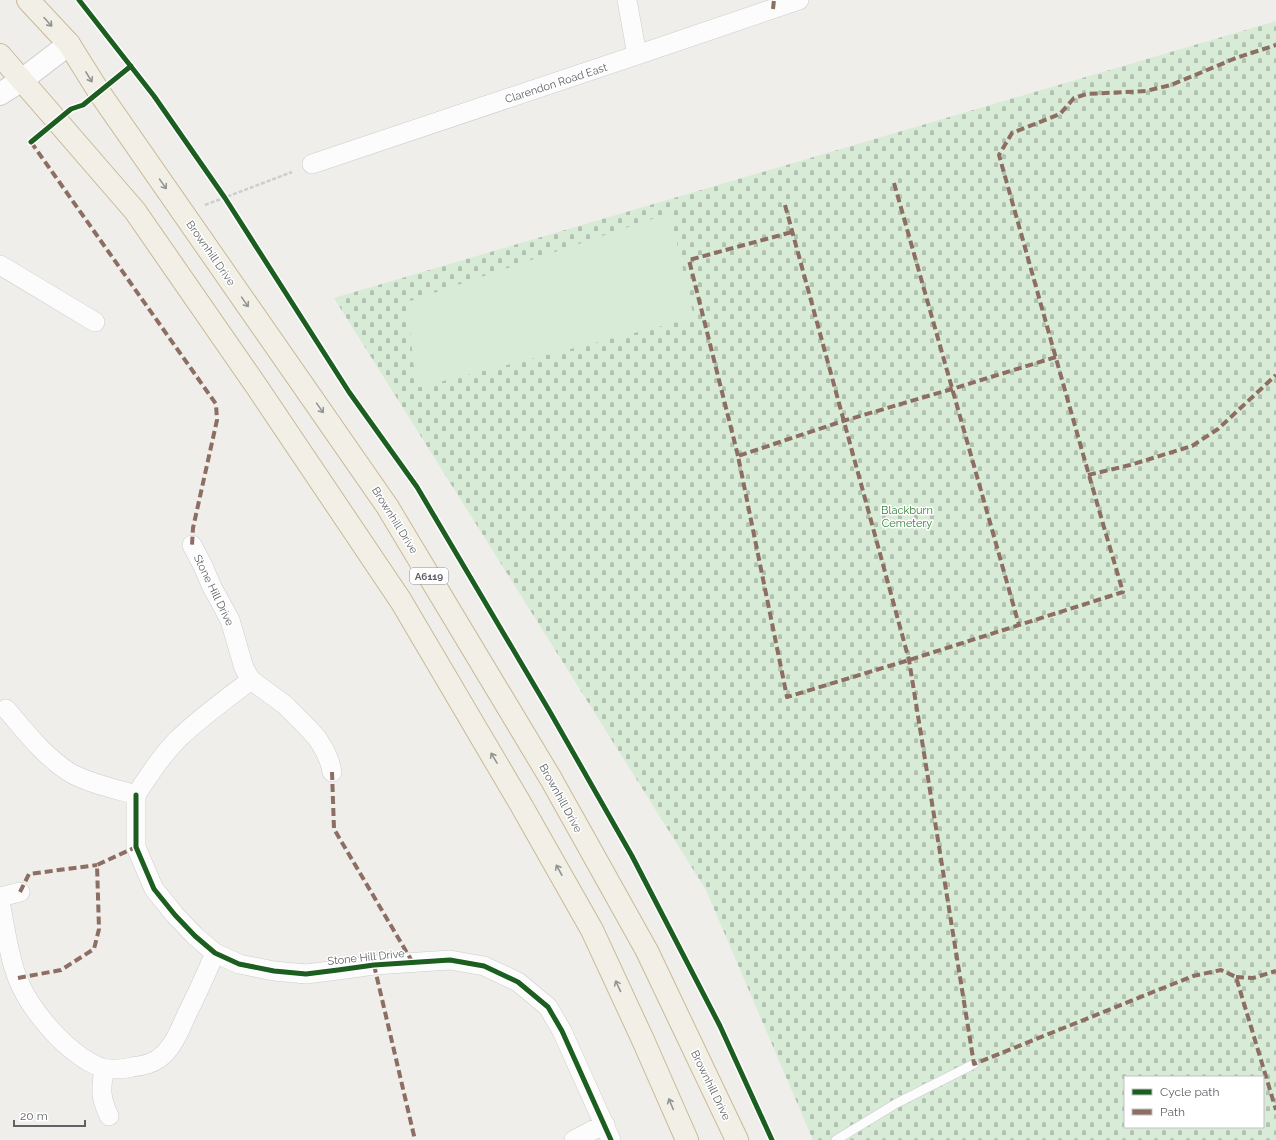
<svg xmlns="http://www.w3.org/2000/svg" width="1276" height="1140" viewBox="0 0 1276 1140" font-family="Raleway,sans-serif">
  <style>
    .cemetery { fill: url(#cemetery-stones); fill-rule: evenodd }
    .garden { fill: #d8ebd6 }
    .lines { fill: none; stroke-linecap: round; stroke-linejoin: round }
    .service-casing { stroke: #cbcccc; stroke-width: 10 }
    .minor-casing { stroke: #cbcccc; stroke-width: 20 }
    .tertiary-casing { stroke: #cbcccc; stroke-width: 24 }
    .trunk-casing { stroke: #c8b996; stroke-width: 24 }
    .path { stroke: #cacfcc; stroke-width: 2.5; stroke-dasharray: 4 2; stroke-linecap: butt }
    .service { stroke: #fdfcfc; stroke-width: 9 }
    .minor { stroke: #fdfcfc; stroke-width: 19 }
    .tertiary { stroke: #fdfcfc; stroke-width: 22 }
    .trunk { stroke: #f2f0e6; stroke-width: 22 }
    .quiet { stroke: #8d6e63; stroke-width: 4; stroke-dasharray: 8 4; stroke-linecap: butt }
    .cycleway-casing { stroke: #fff; stroke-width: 8 }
    .cycleway { stroke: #1b5e20; stroke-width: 5 }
    .oneway { stroke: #929494 }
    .labels { text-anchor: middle; stroke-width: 3; stroke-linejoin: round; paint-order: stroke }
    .shield { fill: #fff; stroke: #8f9295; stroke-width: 1 }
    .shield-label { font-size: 10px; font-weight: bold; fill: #5f6368 }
    .street-label { font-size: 11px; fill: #5f6368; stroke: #fff }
    .park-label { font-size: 11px; fill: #348238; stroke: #fff }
  </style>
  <defs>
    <pattern id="cemetery-stones" width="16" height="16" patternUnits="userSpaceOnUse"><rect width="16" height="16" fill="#d8ebd6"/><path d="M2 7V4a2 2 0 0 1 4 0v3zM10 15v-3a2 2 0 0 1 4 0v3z" fill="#b2c2b1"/></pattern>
  </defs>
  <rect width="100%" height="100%" fill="#efeeea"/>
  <!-- cemetery -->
  <path class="cemetery" d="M1276,21V1140H813L706,890L334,298ZM1125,1077H1263V1127H1125Z"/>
  <!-- garden -->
  <path class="garden" d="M670,213L694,318L416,388L407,302Z"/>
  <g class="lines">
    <!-- service casing -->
    <g class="service-casing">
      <path id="service" d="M836,1140L897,1103L974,1064"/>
    </g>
    <!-- minor casing -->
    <g class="minor-casing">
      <path id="minor" d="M627,0L637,55
        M312,164L637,55L799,0
        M0,265L95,322
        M192,545L203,566L212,587L230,620L244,668L251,680L285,705L307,727L317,738L325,751L330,763L332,772
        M6,709C26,732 44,756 69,772C87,783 116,789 136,795C149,775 162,755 179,738C201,717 226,699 251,680
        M136,795V847L154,889L175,915L195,936L215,953L239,964L274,971L306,974L338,970L374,965L450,960L484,966L518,982L548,1007L562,1031L611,1140
        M0,897L20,892
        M0,901C5,927 8,953 17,977C30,1011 68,1055 102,1068C109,1070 125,1069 132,1067C141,1066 151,1064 158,1059C173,1049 180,1029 187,1014C197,994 206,974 215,953
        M104,1069C101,1089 100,1097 109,1116
        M574,1140L605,1124"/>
    </g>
    <!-- tertiary casing -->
    <g class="tertiary-casing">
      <path id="tertiary" d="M0,94L22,80L69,44"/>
    </g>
    <!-- trunk casing -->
    <g class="trunk-casing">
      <path id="trunk" d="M28,0L69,44L99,92L387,506L551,779L647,951L737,1140
        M0,55L135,211L257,387L401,601L520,803L592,930L643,1040L687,1140"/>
    </g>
    <!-- path -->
    <path class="path" d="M205,205L292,172"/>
    <!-- service -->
    <use href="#service" class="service"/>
    <!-- minor -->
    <use href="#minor" class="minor"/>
    <!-- tertiary -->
    <use href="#tertiary" class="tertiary"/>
    <!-- trunk -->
    <use href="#trunk" class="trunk"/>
    <!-- quiet -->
    <path class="quiet" d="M773,9L774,0
      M31,142L216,404L217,420L193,528L192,545
      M894,183L1019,625
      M785,205L909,660L974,1064L1193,976L1221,970L1236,977L1276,1110
      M1056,357L952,389L843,421L738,456L787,697L909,660L1123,592C1080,447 1040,300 999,155L1012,133L1060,114L1074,98L1087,94L1146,91L1171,85L1236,58L1276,45
      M738,456L689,260L792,232
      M1088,475L1130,465L1192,446L1218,429L1276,375
      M332,772L334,829L413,963
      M20,892L29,874L97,865
      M374,965L415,1140
      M1236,977L1253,978L1276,971
      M18,978L61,970L94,949L99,929L97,865L136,847"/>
    <!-- cycleway casing -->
    <g class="cycleway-casing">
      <path id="cycleway" d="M79,0L154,96L225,198L349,392L417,487L550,712L632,856L720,1026L772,1140
        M31,142L71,109L83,105L131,66
        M136,795V847L154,889L175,915L195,936L215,953L239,964L274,971L306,974L338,970L374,965L450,960L484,966L518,982L548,1007L562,1031L611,1140"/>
    </g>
    <!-- cycleway -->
    <use href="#cycleway" class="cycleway"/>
  </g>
  <!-- one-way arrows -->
  <defs><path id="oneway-shaft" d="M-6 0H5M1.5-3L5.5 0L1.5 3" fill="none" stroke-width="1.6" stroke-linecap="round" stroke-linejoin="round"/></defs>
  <g class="oneway">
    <use href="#oneway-shaft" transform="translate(48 22) rotate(48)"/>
    <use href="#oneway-shaft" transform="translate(89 77) rotate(58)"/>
    <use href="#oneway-shaft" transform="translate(163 184) rotate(55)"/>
    <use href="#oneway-shaft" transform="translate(245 302) rotate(55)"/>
    <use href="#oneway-shaft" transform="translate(320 408) rotate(55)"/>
    <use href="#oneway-shaft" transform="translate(494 758) rotate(-121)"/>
    <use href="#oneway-shaft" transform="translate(559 870) rotate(-119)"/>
    <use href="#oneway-shaft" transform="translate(618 986) rotate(-115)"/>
    <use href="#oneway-shaft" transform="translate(671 1104) rotate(-113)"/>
  </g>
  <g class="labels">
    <!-- shield labels -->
    <rect class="shield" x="410" y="568" width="38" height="16" rx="3"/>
    <g class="shield-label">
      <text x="429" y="580">A6119</text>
    </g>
    <!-- street labels -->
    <g class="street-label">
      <text transform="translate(556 83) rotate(-18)" y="4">Clarendon Road East</text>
      <text transform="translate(211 253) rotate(55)" y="4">Brownhill Drive</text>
      <text transform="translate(395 520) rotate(58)" y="4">Brownhill Drive</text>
      <text transform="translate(214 590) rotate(64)" y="4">Stone Hill Drive</text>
      <text transform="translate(561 798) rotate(61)" y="4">Brownhill Drive</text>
      <text transform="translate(366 957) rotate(-6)" y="4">Stone Hill Drive</text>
      <text transform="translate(711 1085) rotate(64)" y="4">Brownhill Drive</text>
    </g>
    <!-- park labels -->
    <g class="park-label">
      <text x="907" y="514">Blackburn<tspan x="907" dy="13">Cemetery</tspan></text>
    </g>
  </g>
  <!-- legend -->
  <rect x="1124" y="1076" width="140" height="52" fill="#ffffff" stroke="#bfc1c3"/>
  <rect x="1132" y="1089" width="20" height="6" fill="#1b5e20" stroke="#bfc1c3"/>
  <text x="1160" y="1096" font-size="12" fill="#5f6368">Cycle path</text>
  <rect x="1132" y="1109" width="20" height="6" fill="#8d6e63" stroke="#bfc1c3"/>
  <text x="1160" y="1116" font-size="12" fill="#5f6368">Path</text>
  <!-- scale -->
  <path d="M14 1120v6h71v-6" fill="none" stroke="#5f6368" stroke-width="2"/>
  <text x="20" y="1120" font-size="12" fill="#5f6368" stroke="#ffffff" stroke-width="3" paint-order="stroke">20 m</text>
</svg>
